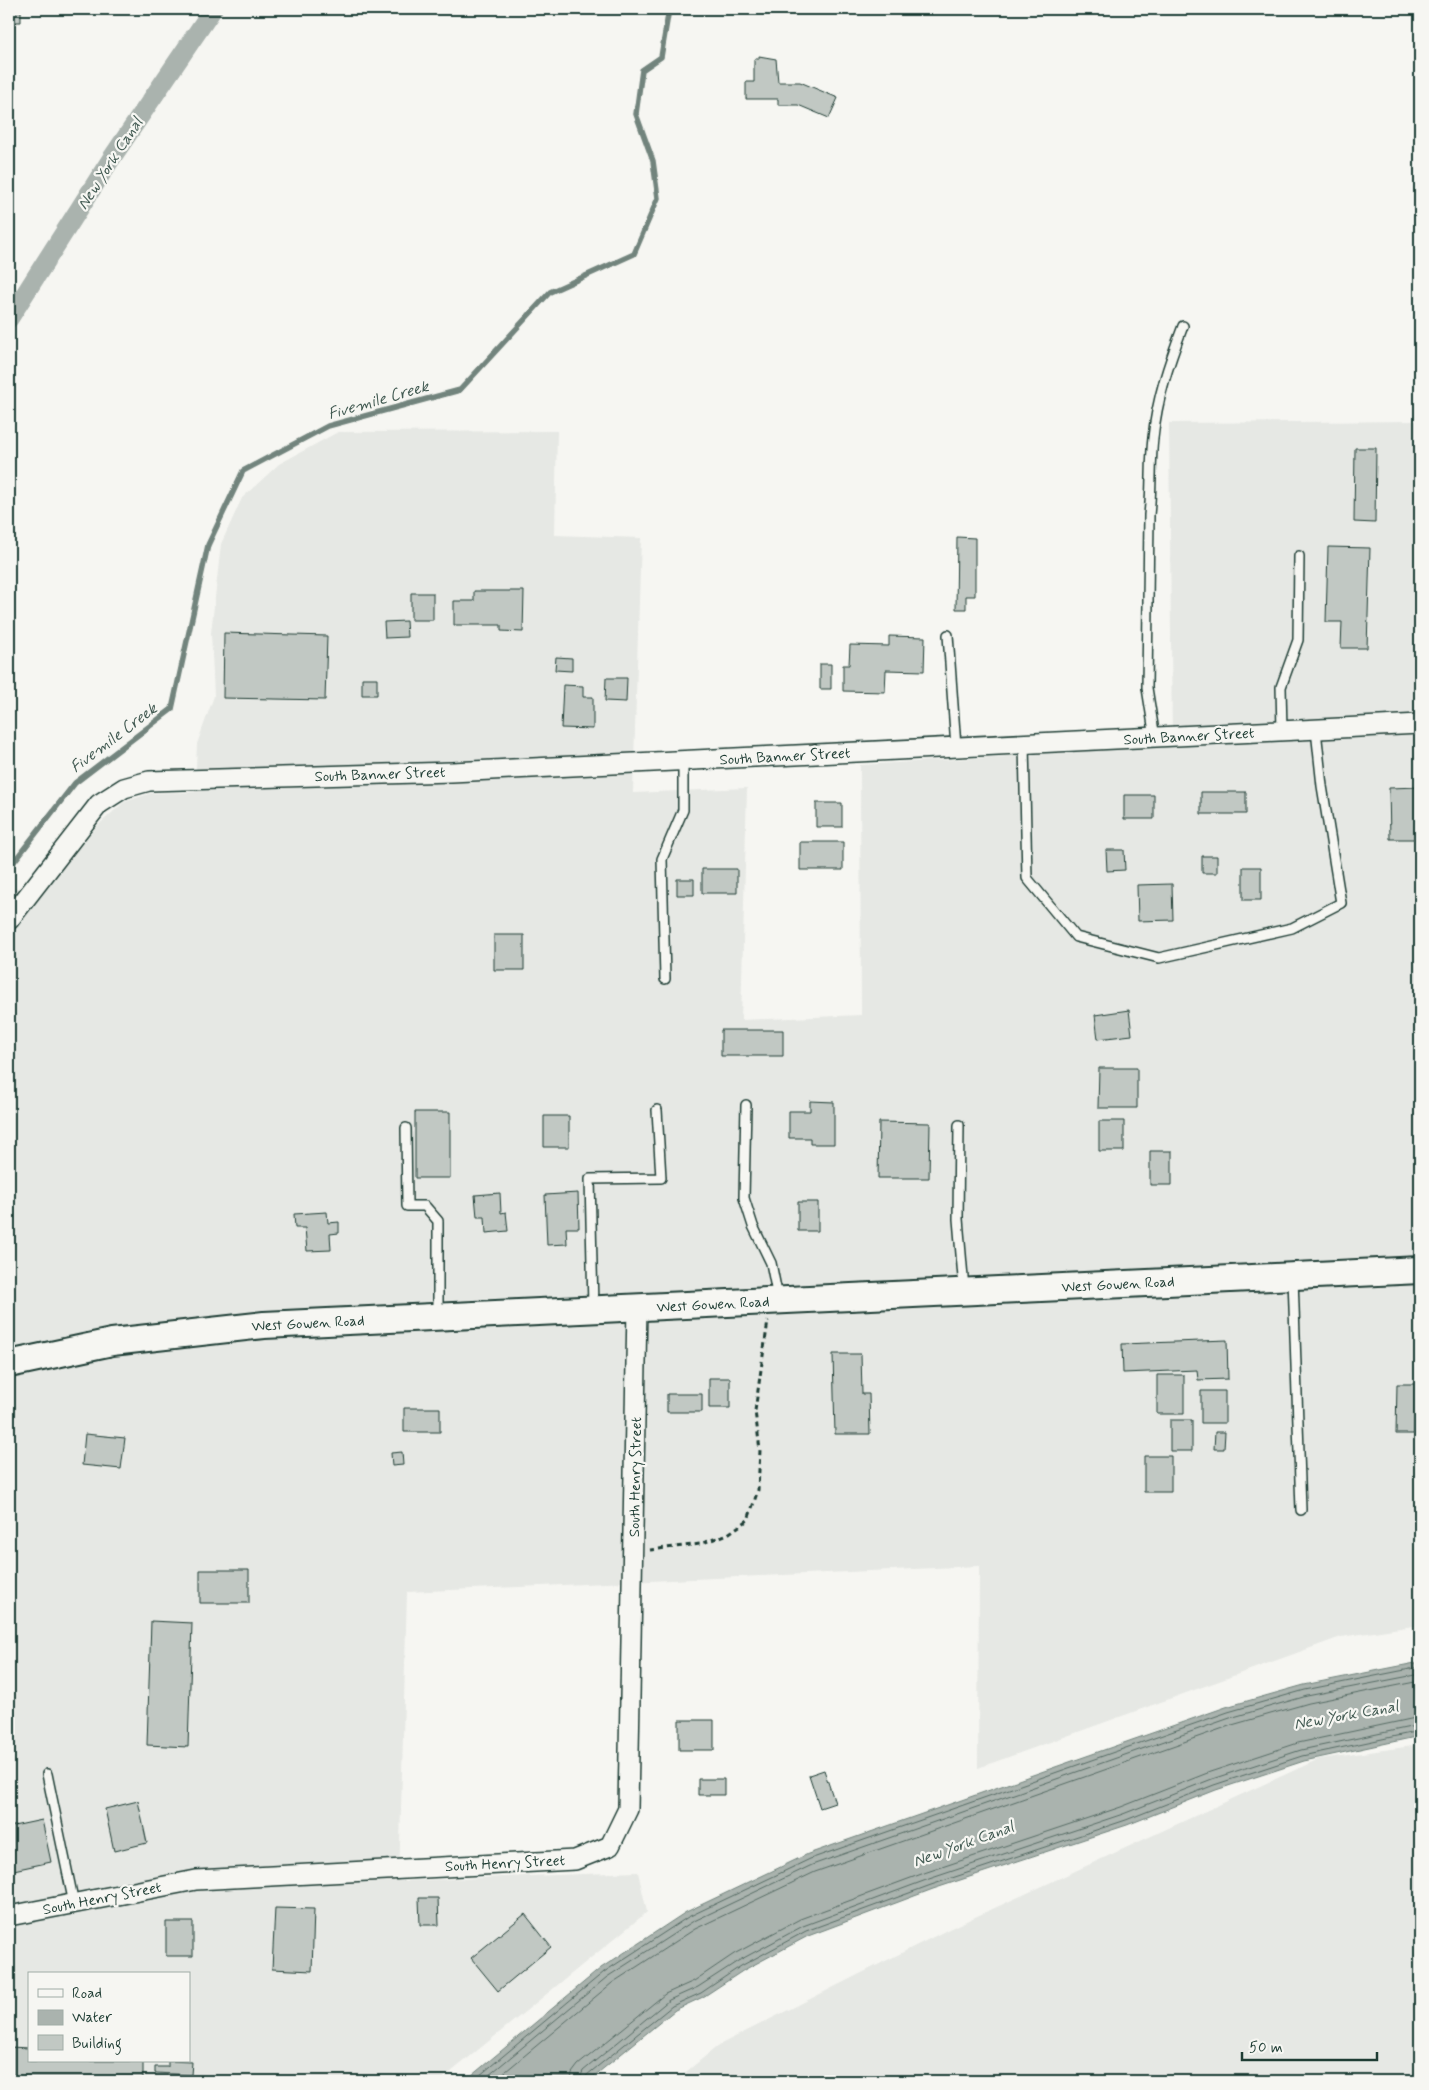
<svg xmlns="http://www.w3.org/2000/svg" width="1429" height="2090" viewBox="0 0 1429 2090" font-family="Mynerve,sans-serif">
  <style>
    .built { fill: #e6e8e4; fill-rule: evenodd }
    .water { fill: #aab3ae; stroke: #72847d }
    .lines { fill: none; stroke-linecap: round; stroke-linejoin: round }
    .shore { stroke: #576c65; stroke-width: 1 }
    .stream { stroke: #72847d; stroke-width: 5.5 }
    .canal { stroke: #aab3ae; stroke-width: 19 }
    .building { fill: #c1c8c3; stroke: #1f3d34 }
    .lane-casing { stroke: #1f3d34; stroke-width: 12 }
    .street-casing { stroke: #1f3d34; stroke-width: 22 }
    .secondary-casing { stroke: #1f3d34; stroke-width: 30 }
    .path { stroke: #1f3d34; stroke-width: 3; stroke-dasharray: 5 4; stroke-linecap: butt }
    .lane { stroke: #f6f6f2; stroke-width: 9 }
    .street { stroke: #f6f6f2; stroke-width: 19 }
    .secondary { stroke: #f6f6f2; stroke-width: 26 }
    .labels { text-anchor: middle; stroke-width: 4.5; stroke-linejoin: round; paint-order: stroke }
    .street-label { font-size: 15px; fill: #1f3d34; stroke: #f6f6f2 }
    .water-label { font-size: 16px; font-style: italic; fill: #425a52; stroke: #f6f6f2 }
  </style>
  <rect width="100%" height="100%" fill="#f6f6f2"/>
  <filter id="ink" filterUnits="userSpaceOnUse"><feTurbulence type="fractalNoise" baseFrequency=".02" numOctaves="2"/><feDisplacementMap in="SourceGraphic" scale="10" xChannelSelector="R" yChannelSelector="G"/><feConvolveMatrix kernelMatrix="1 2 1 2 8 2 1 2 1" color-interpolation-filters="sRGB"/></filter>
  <g filter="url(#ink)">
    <!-- built -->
    <path class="built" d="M1420,421V1625L1341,1637L978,1768L979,1566L407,1592L399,1881L638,1872L647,1912L440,2081H9V888L47,887L96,827L124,802L151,793L195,792L197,744L214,696L211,633L221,544L242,498L279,464L338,432L557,431L555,535L641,538L633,793L747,788L741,1020L861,1015L860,765L1172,746L1169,423ZM29,1974H189V2061H29Z
      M1420,1745V2081H675L719,2045L951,1928L1319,1759Z"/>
    <!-- water -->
    <path class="water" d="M1420,1662V1736L1304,1761L1216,1790L1127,1825L933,1889L808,1936L744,1970L703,1997L675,2010L588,2081H465L601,1968L686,1912L808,1854L1226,1707L1304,1685Z"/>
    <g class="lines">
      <!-- shore -->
      <path class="shore" d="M473,2081L604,1972L688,1917L810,1859L1228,1712L1305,1690L1420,1667
        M482,2081L607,1977L692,1922L812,1865L1230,1718L1307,1696L1420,1674
        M494,2081L612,1983L695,1929L815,1872L1232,1725L1309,1703L1420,1681
        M571,2081L572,2073L578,2065L665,1994L694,1981L734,1954L800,1919L927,1872L1121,1807L1210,1772L1298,1743L1420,1717
        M579,2081L583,2071L669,2000L698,1987L738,1961L803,1926L929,1879L1123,1814L1212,1779L1301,1750L1420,1725
        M585,2081L587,2075L672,2006L701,1993L741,1966L806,1931L931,1885L1126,1820L1214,1785L1302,1756L1420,1731"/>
      <!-- stream -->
      <path class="stream" d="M9,868L75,783L172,709L208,545L243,471L328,426L460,390L550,292L634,254L658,198L653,161L636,114L642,70L661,57L669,9"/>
      <!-- canal -->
      <path class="canal" d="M9,319L111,159L213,9"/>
    </g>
    <!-- building -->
    <path class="building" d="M9,9H21V22H9Z
      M759,56L776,59L778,82H800L838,98L829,118L798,105H778V99H746V82H754V59H759Z
      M1355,448H1376L1375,523L1354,522Z
      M957,537L975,538V596H966V609H956Z
      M1328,547L1370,548L1367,648H1341L1342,622H1326Z
      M474,591H524L523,632L501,631V625H454V601H474Z
      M411,593H433V620H411Z
      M406,621L407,637L385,638L384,622Z
      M224,633L327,636L325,700L223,698Z
      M889,636L925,637L924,671L886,670L885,692L843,691V665H849L850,645L889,646Z
      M556,657L572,658V671L555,670Z
      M820,664H831V689H820Z
      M362,678H377V695H362Z
      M606,678H627L626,702L605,701Z
      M563,685L583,686V697H593V729L561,728Z
      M1420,787V839H1390L1389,788Z
      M1201,792H1246V814H1201Z
      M1124,795H1154V819H1124Z
      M816,803H842V827H816Z
      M800,842H843V870H800Z
      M1106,850H1124L1125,870L1107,871Z
      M1202,856H1217V873H1202Z
      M1243,867H1261V900H1243Z
      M702,869H737V893H702Z
      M677,879H694V895H677Z
      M1172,884L1173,920L1138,921L1137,885Z
      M494,935H524V970H494Z
      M1129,1010L1132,1035L1098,1039L1095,1015Z
      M721,1030H783V1056H721Z
      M1099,1068H1137V1108H1098Z
      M810,1101L834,1102V1144H810V1138H789V1111H810Z
      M415,1112H450V1178H415Z
      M544,1116H569V1147H544Z
      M1099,1121H1124V1151H1099Z
      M879,1122L930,1123L929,1178H878Z
      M1150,1151H1172V1185H1150Z
      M500,1193L501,1213L506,1212L508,1231L486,1233L485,1217H477L475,1195Z
      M578,1193L579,1228H566L567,1244L547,1245L545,1195Z
      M798,1202H818V1231H798Z
      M327,1212L328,1223L339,1222V1233L330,1234L331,1250L307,1251L305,1228H295L294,1214Z
      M1227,1340L1228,1379L1198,1380L1197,1370L1123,1373L1122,1344Z
      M833,1354H861L862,1394H869L870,1434H835Z
      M1157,1375H1184V1414H1157Z
      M709,1378H730V1408H709Z
      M1397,1384H1415L1414,1434H1396Z
      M1201,1391H1225V1423H1201Z
      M667,1394H702V1412H667Z
      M404,1408H440V1432H404Z
      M1170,1420H1192V1451H1170Z
      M1215,1432H1225L1224,1449H1214Z
      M85,1434L125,1438L121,1469L82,1465Z
      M402,1452L403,1465L392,1466L391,1453Z
      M1144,1456H1171V1492H1144Z
      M200,1570H249V1603H200Z
      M151,1621L192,1623L188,1747L147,1745Z
      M679,1720H714V1750H679Z
      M824,1770L835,1803L820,1808L809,1775Z
      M698,1779H724V1795H698Z
      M138,1801L147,1843L114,1851L105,1809Z
      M42,1820L51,1862L9,1871V1827Z
      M419,1898H438L439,1925H420Z
      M275,1908L314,1909L312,1971L272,1969Z
      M525,1914L551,1947L498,1991L471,1958Z
      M166,1922H193V1956H166Z
      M9,2047L29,2048V2061H143V2081H9Z
      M168,2061L192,2062L191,2075L155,2073V2067H168Z"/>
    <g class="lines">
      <!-- lane casing -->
      <g class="lane-casing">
        <path id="lane" d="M948,635L956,747
          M1282,731L1281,687L1298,640L1299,556
          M1155,738L1147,688L1149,515C1152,489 1150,463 1153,438C1157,398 1169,363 1183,326
          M1024,744L1027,878L1076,937L1159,958L1292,928L1341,903L1322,786L1316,730
          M665,979L662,859L683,810V761
          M746,1105L744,1198L753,1226L771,1263L778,1298
          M959,1125L958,1219L964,1289
          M406,1128L407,1206H425L438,1221V1313
          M1293,1278L1301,1510
          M593,1306L590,1179L661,1178L657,1110
          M47,1774L74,1904"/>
      </g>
      <!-- street casing -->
      <g class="street-casing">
        <path id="street" d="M9,920L99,804L124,788L149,781L452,772L1420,724
          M9,1916L196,1880L575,1860L610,1846L628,1809L637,1307"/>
      </g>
      <!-- secondary casing -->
      <g class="secondary-casing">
        <path id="secondary" d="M9,1364L112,1342L264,1325L1420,1270"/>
      </g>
      <!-- path -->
      <path class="path" d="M650,1550L700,1544L728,1534L748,1520L758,1490L760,1450L755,1411L768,1321"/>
      <!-- lane -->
      <use href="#lane" class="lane"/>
      <!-- street -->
      <use href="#street" class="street"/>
      <!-- secondary -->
      <use href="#secondary" class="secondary"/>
    </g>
  </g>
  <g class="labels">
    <!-- street labels -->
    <g class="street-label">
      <text transform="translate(1189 736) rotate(-3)" y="5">South Banner Street</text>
      <text transform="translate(785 756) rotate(-3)" y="5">South Banner Street</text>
      <text transform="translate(380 774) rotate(-2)" y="5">South Banner Street</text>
      <text transform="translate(1118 1284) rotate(-3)" y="5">West Gowen Road</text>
      <text transform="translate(713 1304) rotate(-3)" y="5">West Gowen Road</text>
      <text transform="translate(308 1323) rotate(-3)" y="5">West Gowen Road</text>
      <text transform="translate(635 1477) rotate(-89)" y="5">South Henry Street</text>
      <text transform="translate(505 1863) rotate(-3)" y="5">South Henry Street</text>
      <text transform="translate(102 1898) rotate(-11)" y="5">South Henry Street</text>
    </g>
    <!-- water labels -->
    <g class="water-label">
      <text transform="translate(109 163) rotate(-57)" y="6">New York Canal</text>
      <text transform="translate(378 399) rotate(-16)" y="6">Fivemile Creek</text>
      <text transform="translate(113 737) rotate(-37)" y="6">Fivemile Creek</text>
      <text transform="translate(1346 1714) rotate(-10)" y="6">New York Canal</text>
      <text transform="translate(963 1843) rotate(-20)" y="6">New York Canal</text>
    </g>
  </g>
  <!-- margin -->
  <rect width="1429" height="2090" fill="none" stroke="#f6f6f2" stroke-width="30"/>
  <rect x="15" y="15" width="1399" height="2060" fill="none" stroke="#1f3d34" stroke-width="2" filter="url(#ink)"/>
  <!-- legend -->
  <rect x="28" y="1972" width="162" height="90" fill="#f6f6f2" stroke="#a0aca6"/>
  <rect x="38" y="1989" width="25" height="8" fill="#f6f6f2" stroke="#a0aca6"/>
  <text x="72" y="1998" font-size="15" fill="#1f3d34">Road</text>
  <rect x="38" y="2010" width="25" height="15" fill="#aab3ae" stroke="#a0aca6"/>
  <text x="72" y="2022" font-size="15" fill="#1f3d34">Water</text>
  <rect x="38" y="2035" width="25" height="15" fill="#c1c8c3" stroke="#a0aca6"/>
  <text x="72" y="2048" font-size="15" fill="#1f3d34">Building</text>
  <!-- scale -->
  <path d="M1242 2052v8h135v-8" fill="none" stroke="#1f3d34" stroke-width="2.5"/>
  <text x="1249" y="2052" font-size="15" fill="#1f3d34" stroke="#f6f6f2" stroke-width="4" paint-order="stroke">50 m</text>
</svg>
